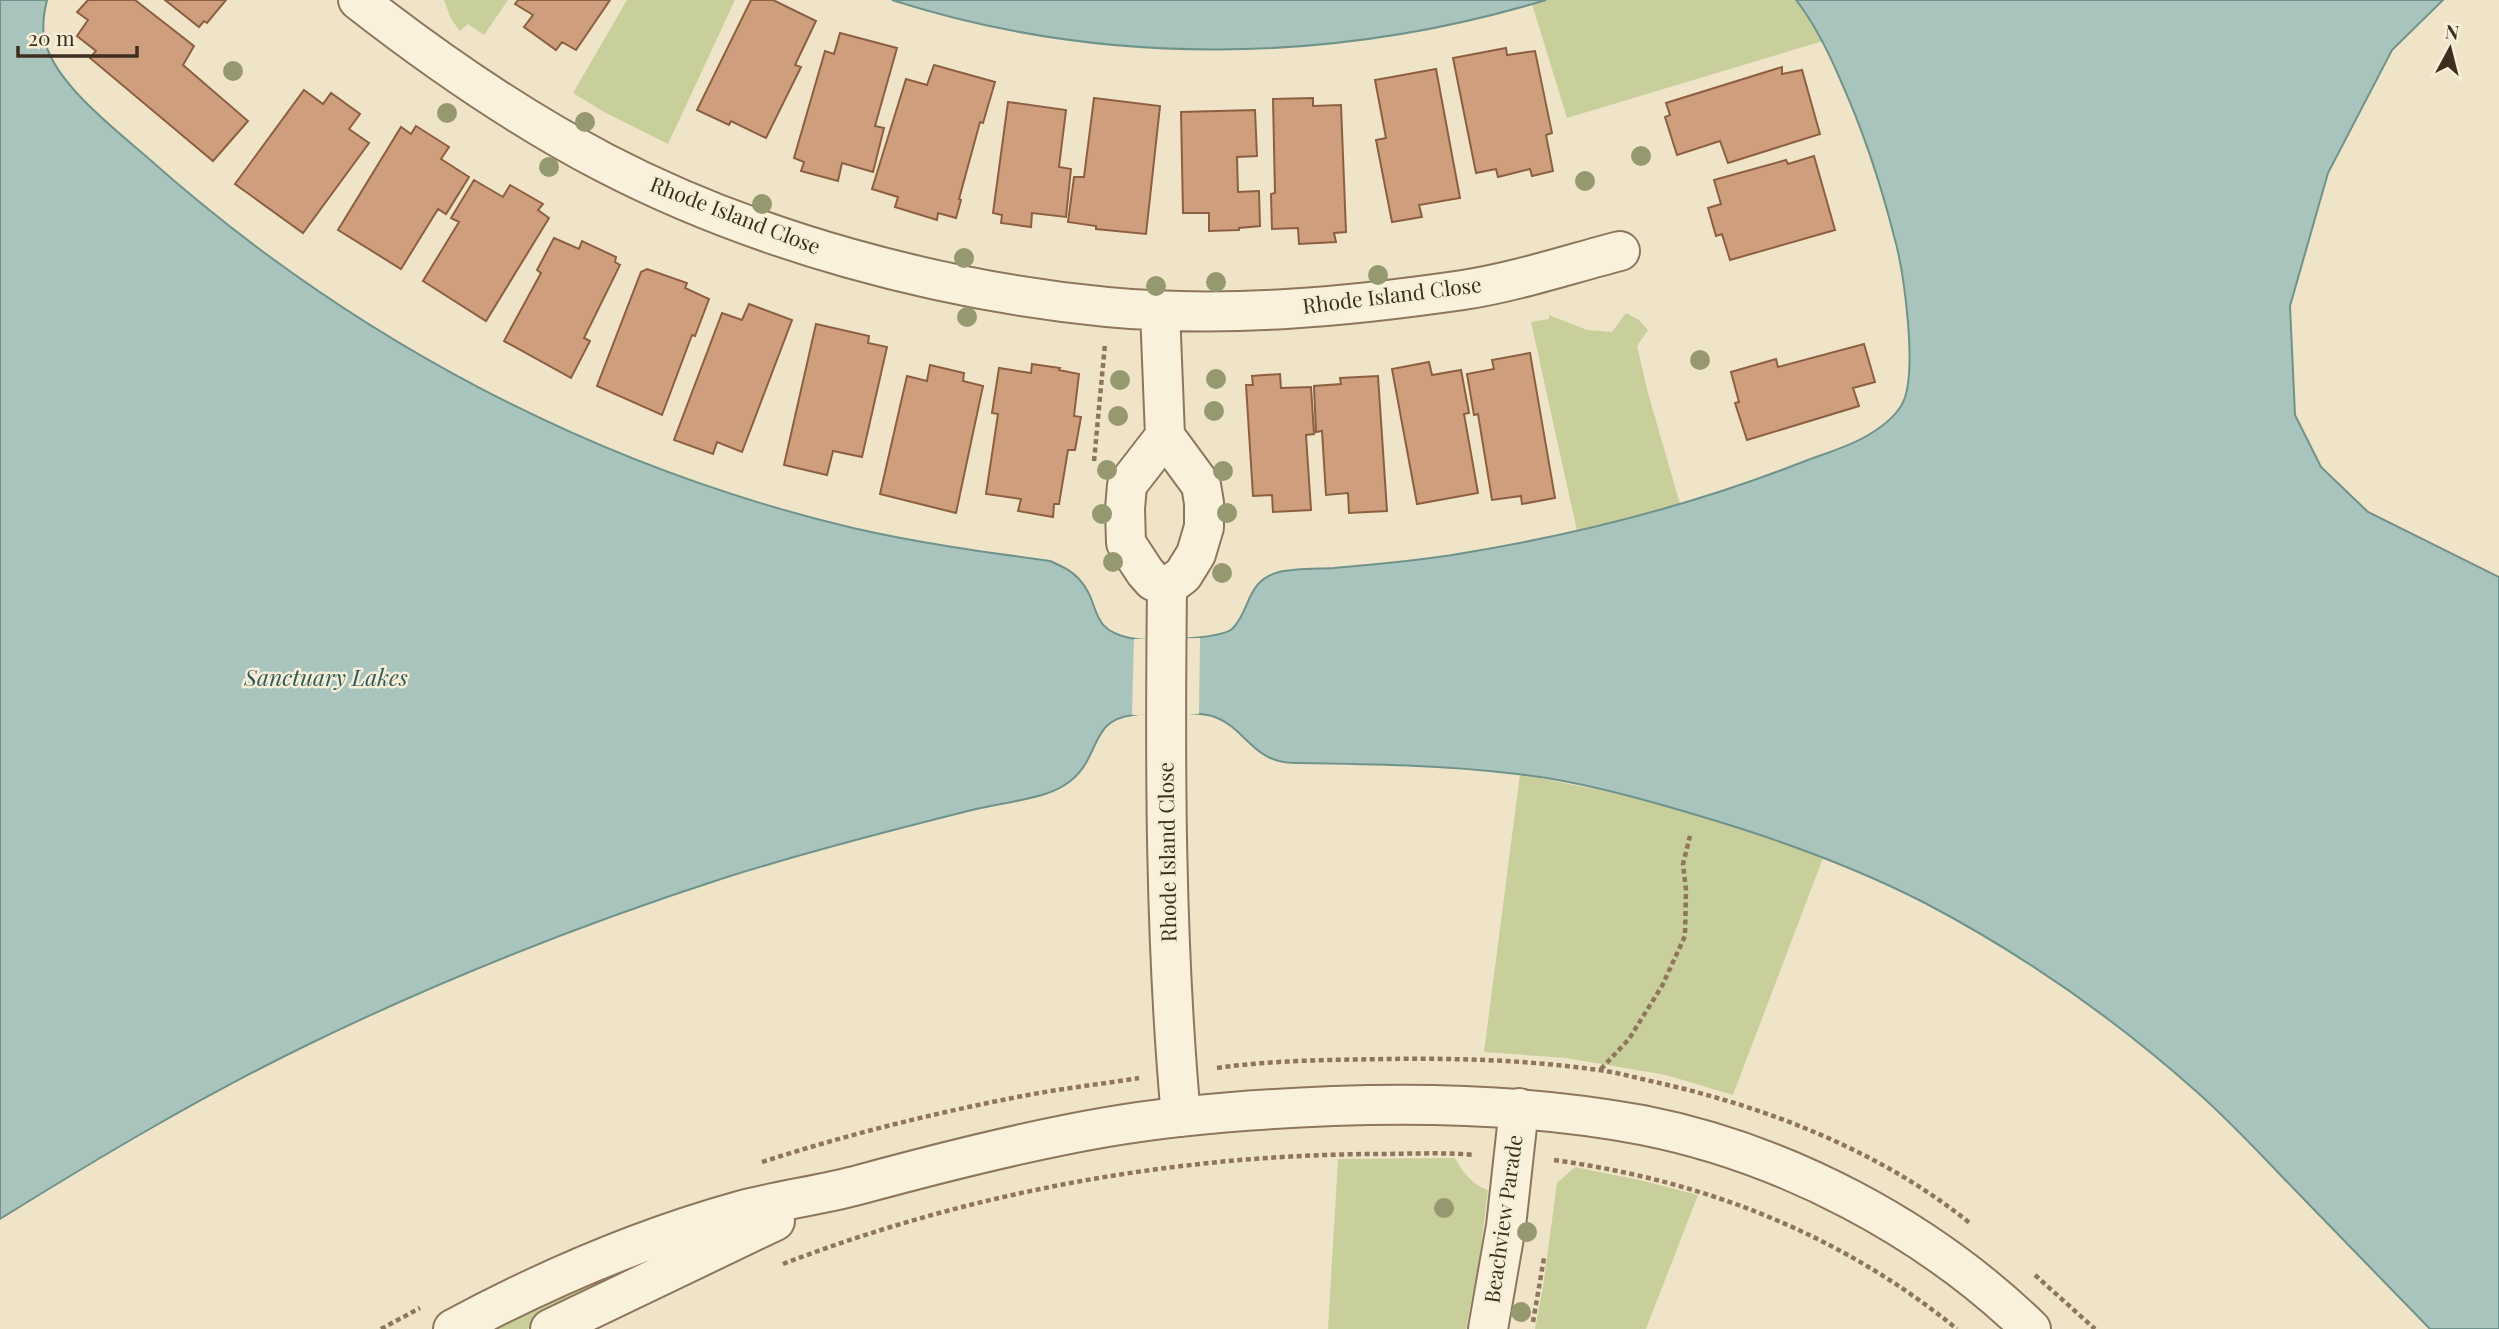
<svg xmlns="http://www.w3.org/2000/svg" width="2499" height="1329" viewBox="0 0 2499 1329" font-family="'Playfair Display',serif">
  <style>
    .green { fill: #c9cf9b }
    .water { fill: #a9c4bc; stroke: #6f938a; stroke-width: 2 }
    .pier { fill: #f0e4c8 }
    .building { fill: #cf9f7d; stroke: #8d5f41; stroke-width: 2 }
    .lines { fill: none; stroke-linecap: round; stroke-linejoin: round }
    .minor-casing { stroke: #8d765c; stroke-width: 42 }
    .path { stroke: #8d765c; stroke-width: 4.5; stroke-dasharray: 5 3.5; stroke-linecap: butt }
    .minor { stroke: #faf1dc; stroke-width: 38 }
    .tree { fill: #96986f }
    .labels { text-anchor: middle; stroke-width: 5; stroke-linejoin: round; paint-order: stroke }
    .street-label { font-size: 21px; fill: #3d2e20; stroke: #f7eed8 }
    .water-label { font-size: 23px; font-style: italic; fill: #2f5d5a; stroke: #f7eed8 }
  </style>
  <rect width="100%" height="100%" fill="#f0e4c8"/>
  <!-- green -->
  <path class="green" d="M444,0H508L484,35L468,24L460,31L451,19Z
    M627,0H735L668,144L604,112L573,93Z
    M1546,0H1796L1823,41L1567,118L1532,4Z
    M1626,313L1639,320L1648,330L1637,346L1648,393L1680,504L1577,531L1531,322L1549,319V315L1587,330L1612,332Z
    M1520,774L1643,799L1742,828L1823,858L1733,1095L1666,1075L1566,1058L1484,1052Z
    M1455,1158C1462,1171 1472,1185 1488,1190L1480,1255L1466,1329H1328L1338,1159Z
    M1575,1167L1644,1181L1698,1195L1646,1329H1535L1543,1287L1557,1183Z
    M660,1255L527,1329H479Z"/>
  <!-- water -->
  <path class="water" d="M0,0H47C44,12 42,23 44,36C50,80 115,129 148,158C349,337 591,466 853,528C918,543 984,552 1050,561C1061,566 1071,570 1079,579C1102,604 1087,629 1130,638C1148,642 1220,639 1232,629C1251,611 1245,581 1279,572C1296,568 1317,569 1334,568C1376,564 1418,561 1458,554C1575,535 1690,506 1800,463C1822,454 1850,447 1870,434C1883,426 1898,415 1904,400C1917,367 1904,271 1894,236C1880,181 1863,130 1840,79C1828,51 1815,24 1796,0H2443L2392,50L2328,173L2290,306L2295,415L2321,467L2368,512L2499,577V1329H2430C2385,1283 2340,1236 2295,1190C2263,1157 2232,1123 2197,1092C2115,1019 2022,954 1925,903C1851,865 1772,837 1693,814C1636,797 1577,781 1517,774C1444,765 1370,764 1296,763C1252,763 1247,729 1215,717C1200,711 1149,712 1133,715C1101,719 1100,737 1087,761C1078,778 1064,788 1045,794C1019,802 991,805 964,812C884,832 803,853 724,878C579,925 438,981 301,1048C197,1099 98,1158 0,1219Z
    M892,0H1546C1334,64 1104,68 892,0Z"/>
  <!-- pier -->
  <path class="pier" d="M1200,638L1199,714L1132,715L1134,639Z"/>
  <!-- building -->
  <path class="building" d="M88,0H135L194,46L183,65L248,121L213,161L90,58L96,51L77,36L88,20L77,12Z
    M165,0H226L207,23L204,21L199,27Z
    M518,0H610L576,50L562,42L556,50L524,27L533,15L515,4Z
    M751,0H773L816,21L795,65L801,67L766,138L731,121L729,125L697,110Z
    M840,33L897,48L875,126L884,128L873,172L842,163L838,181L801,171L804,162L794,158L825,51L834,54Z
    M1506,48L1507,55L1535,51L1552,133L1546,135L1553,171L1532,176L1530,169L1498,177L1496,169L1476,173L1453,58Z
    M934,65L995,82L983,123L980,122L959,199L961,200L956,218L938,213L937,220L895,207L898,197L872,189L906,79L927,85Z
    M1782,67V74L1802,70L1820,134L1728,163L1720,141L1677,155L1665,117L1670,115L1666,103Z
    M1436,69L1460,198L1419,205L1422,217L1392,222L1376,140L1386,138L1375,80Z
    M304,90L323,104L331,93L360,114L349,129L369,143L303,233L235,184Z
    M1094,98L1160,106L1146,234L1096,229V226L1068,222L1074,177H1084Z
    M1313,98V106L1341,105L1346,232L1334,233L1336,242L1299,244L1298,228L1272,229L1271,194L1275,193L1273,99Z
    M1008,102L1066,110L1059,167L1071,169L1066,217L1032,213L1031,227L1001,223L1002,215L993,213Z
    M1255,110L1257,156L1237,157L1238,192L1259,191L1260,226L1239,228V230L1209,231V213H1183L1181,112Z
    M416,126L449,147L441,159L469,177L446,214L438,209L401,269L338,230L401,127L411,134Z
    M1814,156L1835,230L1730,260L1722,234L1716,236L1708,208L1721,204L1714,180L1786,160L1788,164Z
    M474,180L503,197L510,185L543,204L538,210L549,218L486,321L423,281L459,222L451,218Z
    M554,238L579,249L582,241L616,257L615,262L620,265L584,338L590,341L571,378L504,341L541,273L537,270Z
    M647,269L687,283L685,288L709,299L695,336L692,335L662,415L597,386L641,272Z
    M749,304L792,320L742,452L717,442L713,454L674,440L722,313L742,320Z
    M816,324L869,336L868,343L887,347L862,457L833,451L827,475L784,465Z
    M1864,344L1875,382L1853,388L1859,406L1747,440L1735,403L1739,402L1731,372L1776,359L1778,367Z
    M1530,353L1555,498L1522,504L1521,496L1492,500L1478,414L1474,415L1467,374L1494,369L1492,360Z
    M1429,362L1432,375L1461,370L1469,413L1464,414L1478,493L1417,504L1392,369Z
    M1032,364L1060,368L1059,370L1079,374L1074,416L1081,417L1075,450H1068L1059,504H1054L1053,517L1018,511L1021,499L986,494L998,414L992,413L999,368L1031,373Z
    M930,365L964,373L963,381L983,386L956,513L880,494L907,376L927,381Z
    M1280,374L1281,388L1311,387L1314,434L1306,435L1311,510L1273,512L1272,495L1253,496L1246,385H1253L1252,376Z
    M1378,376L1387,511L1349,513L1348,493L1326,495L1322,431L1316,432L1314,386L1341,384L1340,378Z"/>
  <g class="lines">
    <!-- minor casing -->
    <g class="minor-casing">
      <path id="minor" d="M358,0C436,61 517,117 605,163C755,241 940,291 1107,307C1226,318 1346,307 1463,290C1516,282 1569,264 1620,251
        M1160,310L1165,436L1201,485L1204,503V527L1196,554L1183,575L1167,587
        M1165,436L1127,485L1125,509L1126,543L1145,572L1153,581L1167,587
        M1167,587C1165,764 1165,941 1181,1117
        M453,1329C544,1280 639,1239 739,1211C780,1200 822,1195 862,1184C943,1162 1025,1141 1107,1127C1182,1114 1258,1109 1333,1106C1437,1102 1540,1106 1642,1125C1785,1153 1927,1228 2031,1329
        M550,1329L775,1221
        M1488,1329L1506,1226L1519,1108"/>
    </g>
    <!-- path -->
    <path class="path" d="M1094,461L1105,344
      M1217,1068C1273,1060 1330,1060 1386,1059C1457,1058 1528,1060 1598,1070C1617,1072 1636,1078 1655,1082C1767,1107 1881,1151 1971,1224
      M1601,1069L1629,1039L1662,986L1685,936L1686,890L1683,864L1690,836
      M1554,1160C1704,1181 1839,1233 1957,1329
      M762,1162C849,1134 938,1112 1028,1095C1065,1088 1102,1084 1139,1078
      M783,1264C970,1192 1175,1155 1374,1154C1408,1154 1442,1152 1475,1155
      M2035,1275L2095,1329
      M1533,1322L1544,1258
      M381,1329L420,1308"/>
    <!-- minor -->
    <use href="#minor" class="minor"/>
  </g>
  <!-- trees -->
  <g class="tree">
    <circle cx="233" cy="71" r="10"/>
    <circle cx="447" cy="113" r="10"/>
    <circle cx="585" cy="122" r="10"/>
    <circle cx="1641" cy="156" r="10"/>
    <circle cx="549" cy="167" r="10"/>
    <circle cx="1585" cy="181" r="10"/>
    <circle cx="762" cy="204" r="10"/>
    <circle cx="964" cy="258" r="10"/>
    <circle cx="1378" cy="275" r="10"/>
    <circle cx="1216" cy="282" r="10"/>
    <circle cx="1156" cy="286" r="10"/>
    <circle cx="967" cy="317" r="10"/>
    <circle cx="1700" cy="360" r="10"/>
    <circle cx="1216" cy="379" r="10"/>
    <circle cx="1120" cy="380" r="10"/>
    <circle cx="1214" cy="411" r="10"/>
    <circle cx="1118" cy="416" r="10"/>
    <circle cx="1107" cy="470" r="10"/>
    <circle cx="1223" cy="471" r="10"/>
    <circle cx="1227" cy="513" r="10"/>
    <circle cx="1102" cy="514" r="10"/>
    <circle cx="1113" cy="562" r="10"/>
    <circle cx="1222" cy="573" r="10"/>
    <circle cx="1444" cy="1208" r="10"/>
    <circle cx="1527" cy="1232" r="10"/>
    <circle cx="1521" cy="1312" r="10"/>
  </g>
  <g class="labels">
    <!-- street labels -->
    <g class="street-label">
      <text transform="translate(735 216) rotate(21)" y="7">Rhode Island Close</text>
      <text transform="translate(1392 296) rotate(-7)" y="7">Rhode Island Close</text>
      <text transform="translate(1168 852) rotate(-91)" y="7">Rhode Island Close</text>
      <text transform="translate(1504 1219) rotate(-82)" y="7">Beachview Parade</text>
    </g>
    <!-- water labels -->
    <g class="water-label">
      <text x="326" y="686">Sanctuary Lakes</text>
    </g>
  </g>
  <!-- north arrow -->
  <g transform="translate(2450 49) rotate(7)" stroke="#f7eed8" stroke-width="5" paint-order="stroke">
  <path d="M0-5L12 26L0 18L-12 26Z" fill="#3d2e20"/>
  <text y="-10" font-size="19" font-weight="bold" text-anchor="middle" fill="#3d2e20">N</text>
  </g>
  <!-- scale -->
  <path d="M18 46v10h119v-10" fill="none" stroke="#3d2e20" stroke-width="3.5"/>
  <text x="28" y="46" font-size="21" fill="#3d2e20" stroke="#f7eed8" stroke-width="5" paint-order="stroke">20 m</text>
</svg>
